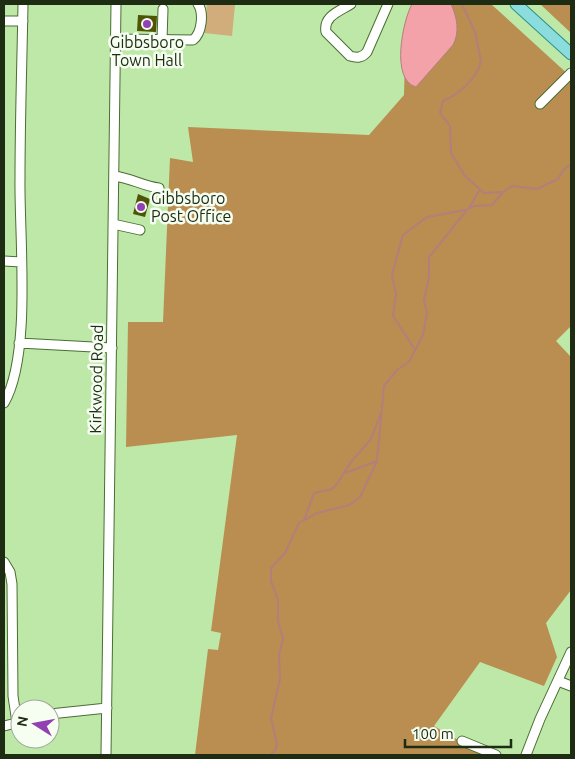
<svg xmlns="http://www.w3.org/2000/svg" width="575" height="759" viewBox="0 0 575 759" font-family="Ubuntu,sans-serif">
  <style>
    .green { fill: #d1ad7c }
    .forest { fill: #b98e50 }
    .water { fill: #f2a2a8; stroke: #b27f7b }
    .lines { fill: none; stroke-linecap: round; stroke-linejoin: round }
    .stream { stroke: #b27f7b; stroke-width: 2 }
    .building { fill: #4e5504 }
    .minor-casing { stroke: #4a6e33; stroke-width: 11 }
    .major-casing { stroke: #329188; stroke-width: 13 }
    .minor { stroke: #fff; stroke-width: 9 }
    .major { stroke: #8bdddd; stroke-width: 11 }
    .poi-dot { fill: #9141b1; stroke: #f5fef1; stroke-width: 2 }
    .labels { text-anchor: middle; stroke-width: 5; stroke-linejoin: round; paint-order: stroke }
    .poi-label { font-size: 16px; fill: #1d2c13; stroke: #f5fef1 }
    .street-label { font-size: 16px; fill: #1d2c13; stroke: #f5fef1 }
  </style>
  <rect width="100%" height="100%" fill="#bee8a8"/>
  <!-- green -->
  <path class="green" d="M207,4L235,5L232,36L204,33Z"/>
  <!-- forest -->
  <path class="forest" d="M413,4H491L571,77V326L556,341L571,357V590L546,623L557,657L544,686L480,662L434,726L484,755H195L208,649L218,650L221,633L211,631L237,435L126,447L128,322H163L170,158L193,162L188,127L369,135L404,95L406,19Z
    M540,4H571V33Z"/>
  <!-- water -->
  <path class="water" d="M412,4H451C457,17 460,32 453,45L416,87C390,80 403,20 412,4Z"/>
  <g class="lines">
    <!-- stream -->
    <path class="stream" d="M462,4L475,32L481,61C477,79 459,94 443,101L440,113L450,126L451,153L465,176L484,193L503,192
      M469,208L479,191
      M414,348L393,316L396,294L392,275L403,235L427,217L465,210
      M345,473L377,461
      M304,520L314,493L332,489L337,484L351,462L371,439L381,413
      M270,755L275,751L277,744L271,718L280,679L279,655L283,639L278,621V600L271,581V568L285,553L299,523L317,513L349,505L360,497L377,461L384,386L397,370L409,362L423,335L427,313L424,300L429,277V257L467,210L474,206L492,205L503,192L512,186L537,189L558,179L563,170L571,164"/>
  </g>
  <!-- building -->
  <path class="building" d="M138,15L157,16L156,32L137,31Z
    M138,194L150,199L145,217L133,214Z"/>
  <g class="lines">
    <!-- minor casing -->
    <g class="minor-casing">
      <path id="minor" d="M351,4C340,11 323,16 326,32L350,56C357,58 362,58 367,52L388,4
        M4,21H23
        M116,39L193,40C202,33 204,13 198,4
        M162,40L163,9
        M540,104L571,73
        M114,176C131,178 143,186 159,188
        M113,224L140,230
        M4,261L21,262
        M19,343L112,348
        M4,403C32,355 19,236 20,178C20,120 22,62 23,4
        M4,562L10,572L12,584L13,696L17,723
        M558,681L571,686
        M50,714L107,708
        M4,726L20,722
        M462,741L496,755
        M106,755L116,4
        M526,755L540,719L571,652"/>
    </g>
    <!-- major casing -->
    <g class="major-casing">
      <path id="major" d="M516,4L571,54"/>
    </g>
    <!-- minor -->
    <use href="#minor" class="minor"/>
    <!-- major -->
    <use href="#major" class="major"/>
  </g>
  <!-- markers -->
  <g class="poi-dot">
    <circle cx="147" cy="24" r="5"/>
    <circle cx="141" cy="207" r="5"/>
  </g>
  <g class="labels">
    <!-- poi labels -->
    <g class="poi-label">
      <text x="147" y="48">Gibbsboro<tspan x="147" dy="18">Town Hall</tspan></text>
      <text x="151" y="204" text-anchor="start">Gibbsboro<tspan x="151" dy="18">Post Office</tspan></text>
    </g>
    <!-- street labels -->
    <g class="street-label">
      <text transform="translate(96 379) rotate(-89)" y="6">Kirkwood Road</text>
    </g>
  </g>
  <!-- border -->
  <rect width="575" height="759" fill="none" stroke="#1d2c13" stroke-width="10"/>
  <!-- north arrow -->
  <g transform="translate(35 724) rotate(281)"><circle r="24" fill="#f5fef1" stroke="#9faa98"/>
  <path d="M0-4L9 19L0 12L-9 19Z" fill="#9141b1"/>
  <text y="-8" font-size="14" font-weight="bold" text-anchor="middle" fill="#1d2c13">N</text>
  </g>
  <!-- scale -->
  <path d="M405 739v8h106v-8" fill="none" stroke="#1d2c13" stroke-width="2.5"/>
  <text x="412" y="739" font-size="15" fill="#1d2c13" stroke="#f5fef1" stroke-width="4" paint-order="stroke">100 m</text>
</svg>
